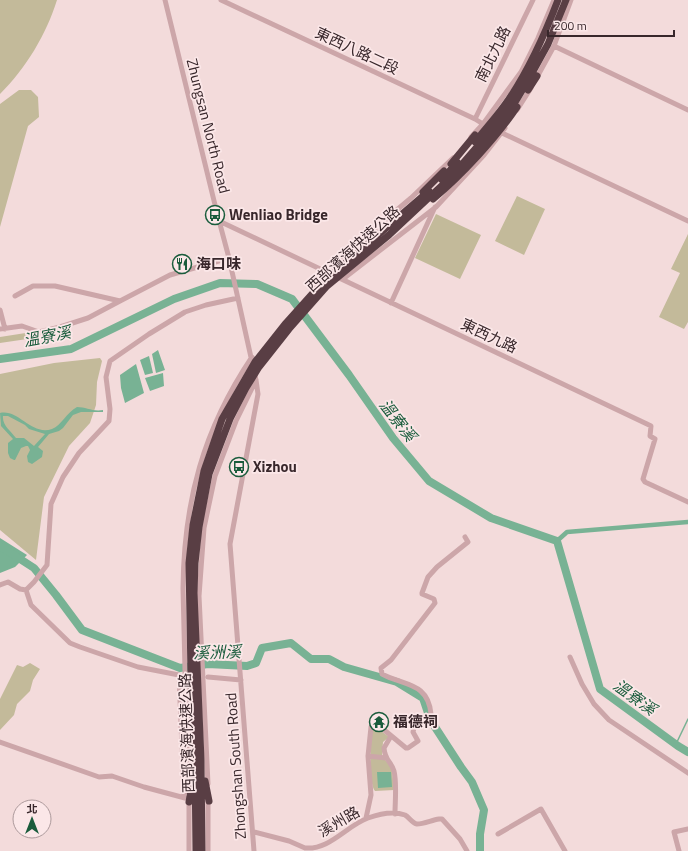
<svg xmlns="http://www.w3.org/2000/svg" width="688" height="851" viewBox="0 0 688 851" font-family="'Titillium Web','Noto Sans TC',sans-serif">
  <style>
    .green { fill: #c3ba9a }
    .water { fill: #78b294; fill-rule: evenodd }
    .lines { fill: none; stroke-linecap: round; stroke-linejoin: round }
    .stream { stroke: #78b294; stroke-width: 1.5 }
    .canal { stroke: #78b294; stroke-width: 4.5 }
    .river { stroke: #78b294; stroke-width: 8 }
    .minor { stroke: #cca6a9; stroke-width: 5 }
    .highway { stroke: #593e44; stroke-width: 7 }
    .labels { text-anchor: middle; stroke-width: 3.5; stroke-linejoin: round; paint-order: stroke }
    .street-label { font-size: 15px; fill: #38272b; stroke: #fbe7e8 }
    .poi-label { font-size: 15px; font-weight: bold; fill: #38272b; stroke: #fbe7e8; text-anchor: start }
    .water-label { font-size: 16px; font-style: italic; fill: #1a5c3c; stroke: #fbe7e8 }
  </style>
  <rect width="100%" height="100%" fill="#f3dbdb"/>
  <!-- green -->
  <path class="green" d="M0,0H57C46,35 26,68 0,94Z
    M19,90H31L38,97L39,117L28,126L0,227V104Z
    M517,196L545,209L524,255L495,241Z
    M436,214L481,235L460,279L415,258Z
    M688,234V322L684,329L659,317L680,273L671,269Z
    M32,332H33L34,338L0,343V337Z
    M100,358L102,361L97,382L96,405L90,423L69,446L44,497L36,560L0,530V374L54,363Z
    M30,663L40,669L33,680L30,691L17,704L14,715L0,730V699L17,665L23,667Z
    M376,727L389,737L383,742L382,756L392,768L394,790L375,791C368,783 371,741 372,729Z"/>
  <!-- water -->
  <path class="water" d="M158,350L165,370L156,373L152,354Z
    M149,356L153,373L145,375L140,360Z
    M136,364L144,393L125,403L121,388L120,375Z
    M163,373L164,386L150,391L145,378Z
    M77,407C86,407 93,412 103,410V412H81L73,415L63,428L59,431L49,434L38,447L43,451L42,457L32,464L28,462L27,456L30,450L28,446H26L21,448L15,460H14L10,458L8,453V443L13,439L1,426L0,413C19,409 31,436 52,429C62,425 66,413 77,407ZM3,416H8L25,425L29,429L45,434L34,446L24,438H16C11,431 2,425 3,416Z
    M0,538L27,555L15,567L0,573Z
    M377,772H391L392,787L378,788Z"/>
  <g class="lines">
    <!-- stream -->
    <path class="stream" d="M676,744L688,719"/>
    <!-- canal -->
    <path class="canal" d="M557,541L567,532L688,522"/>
    <!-- river -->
    <path class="river" d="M0,359L71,349L174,299L220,283L257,284L292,299L349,375L393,438L429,481L491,518L557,541L600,689L678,746L688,752
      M0,546L34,568L56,595L82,630L180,668L208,664L247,666L256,663L262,648L291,643L311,659H329L344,667L397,682L423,698L429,716L435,727L461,767L472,782L484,810L480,834V851"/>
    <!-- minor -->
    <path class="minor" d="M165,0L217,213L229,258L256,380L258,394L230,544L254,851
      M221,0L475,119L483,124
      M554,46L688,110
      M536,79L554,46L571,0
      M517,110L531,88
      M475,119L533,0
      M502,133L688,221
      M471,137L483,124L521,72L538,38L554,0
      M219,221L647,424L651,426L650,436L655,439L643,479L645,482L688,502
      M323,270L335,262L411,198L453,158
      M343,279L436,207L484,155L505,128
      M15,296L33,286H55L120,301L170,275L229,258
      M391,303L435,207
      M0,310L5,329
      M0,329L22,326L39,332L60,327L88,318L120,301
      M0,585L8,582L20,589L26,590L34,582L47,565L51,504L63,477L79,453L109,421L110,409L106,377L110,361L149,334L185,312L206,305L238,298
      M26,590L31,605L70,643L80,647L138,667L179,675L184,797
      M570,657L582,684L594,704L609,720L688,773
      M208,677L241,680
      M391,736L384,748C385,761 391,761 394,771C397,783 395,801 395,814
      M0,742L99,777L112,776L144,787L185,798
      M368,756L386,758
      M208,784L199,596L204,528L215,476L236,421L256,380
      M188,792L183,588C184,501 203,430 252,357
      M189,800V851
      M366,818L371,795L368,756L371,727L377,724L406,748H408L418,741L413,732L414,728L431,714C428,682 404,686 382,674L381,668L391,660L435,603L434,599L422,594V593L428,577L437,567L468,542L465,537
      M254,832L289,841L305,848C330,850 346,826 368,818C379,814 394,811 405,815C409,817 412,823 417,824C424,824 432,820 439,819H442L460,839L467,851
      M498,834L541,809L565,851
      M208,851V798
      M679,851L674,832L688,829"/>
    <!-- highway -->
    <path class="highway" d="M528,90L537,76
      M475,142C486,128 499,114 509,99C530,68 545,34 558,0
      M451,164L475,135
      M442,180L457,162
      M423,192L444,171
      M433,199C462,175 496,138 517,107
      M205,781L209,801
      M189,802L193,778
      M196,851L195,760L191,675L189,563L193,525L204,471L222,419L255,362L286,323L321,284L429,191
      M202,851L201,760L194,593L195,563L199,527L209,474L230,419L246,388L259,367L289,329L327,286L389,235L451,177L514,104L526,84L548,44L566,0"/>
  </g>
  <!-- icons -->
  <defs>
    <g id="bus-ring" transform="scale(1)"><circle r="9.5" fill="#fbe7e8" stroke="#1a5c3c" stroke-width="1.5"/><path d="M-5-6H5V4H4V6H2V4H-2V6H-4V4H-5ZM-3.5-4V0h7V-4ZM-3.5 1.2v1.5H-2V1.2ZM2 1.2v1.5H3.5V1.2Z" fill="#1a5c3c"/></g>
    <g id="restaurant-ring" transform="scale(1)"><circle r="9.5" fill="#fbe7e8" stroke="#1a5c3c" stroke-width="1.5"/><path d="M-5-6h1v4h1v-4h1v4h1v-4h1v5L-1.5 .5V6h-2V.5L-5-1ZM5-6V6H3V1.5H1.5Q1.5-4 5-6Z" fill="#1a5c3c"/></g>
    <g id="temple-ring" transform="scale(1)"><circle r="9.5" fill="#fbe7e8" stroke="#1a5c3c" stroke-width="1.5"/><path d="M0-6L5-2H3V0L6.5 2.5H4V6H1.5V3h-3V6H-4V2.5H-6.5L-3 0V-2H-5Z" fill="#1a5c3c"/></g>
  </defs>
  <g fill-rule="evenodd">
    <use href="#bus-ring" x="215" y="215"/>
    <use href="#restaurant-ring" x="182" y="264"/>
    <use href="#bus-ring" x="239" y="467"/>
    <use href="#temple-ring" x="379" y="722"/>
  </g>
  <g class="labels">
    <!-- street labels -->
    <g class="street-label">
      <text transform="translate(357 51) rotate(25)" y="5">東西八路二段</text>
      <text transform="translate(493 54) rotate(-64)" y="5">南北九路</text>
      <text transform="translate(208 126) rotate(76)" y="5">Zhungsan North Road</text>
      <text transform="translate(353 249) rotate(-42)" y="5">西部濱海快速公路</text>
      <text transform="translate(489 336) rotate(25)" y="5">東西九路</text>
      <text transform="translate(187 733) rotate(-92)" y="5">西部濱海快速公路</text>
      <text transform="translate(236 766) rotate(-94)" y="5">Zhongshan South Road</text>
      <text transform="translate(339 822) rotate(-30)" y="5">溪州路</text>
    </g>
    <!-- poi labels -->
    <g class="poi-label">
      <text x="229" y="220">Wenliao Bridge</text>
      <text x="196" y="269">海口味</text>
      <text x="253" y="472">Xizhou</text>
      <text x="393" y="727">福德祠</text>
    </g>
    <!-- water labels -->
    <g class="water-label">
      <text transform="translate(47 336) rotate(-11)" y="6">溫寮溪</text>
      <text transform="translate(398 420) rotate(52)" y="6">溫寮溪</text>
      <text transform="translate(217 652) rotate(-2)" y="6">溪洲溪</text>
      <text transform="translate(635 697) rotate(36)" y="6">溫寮溪</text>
    </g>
  </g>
  <!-- north arrow -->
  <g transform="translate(32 819)"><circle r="19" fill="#fbe7e8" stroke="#ad9a9c"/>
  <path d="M0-3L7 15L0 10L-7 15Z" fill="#1a5c3c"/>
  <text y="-6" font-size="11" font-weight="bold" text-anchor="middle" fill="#38272b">北</text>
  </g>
  <!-- scale -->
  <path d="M548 30v6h126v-6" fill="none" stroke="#38272b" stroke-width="2"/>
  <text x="554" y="30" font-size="12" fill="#38272b" stroke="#fbe7e8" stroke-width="3" paint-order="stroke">200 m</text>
</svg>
